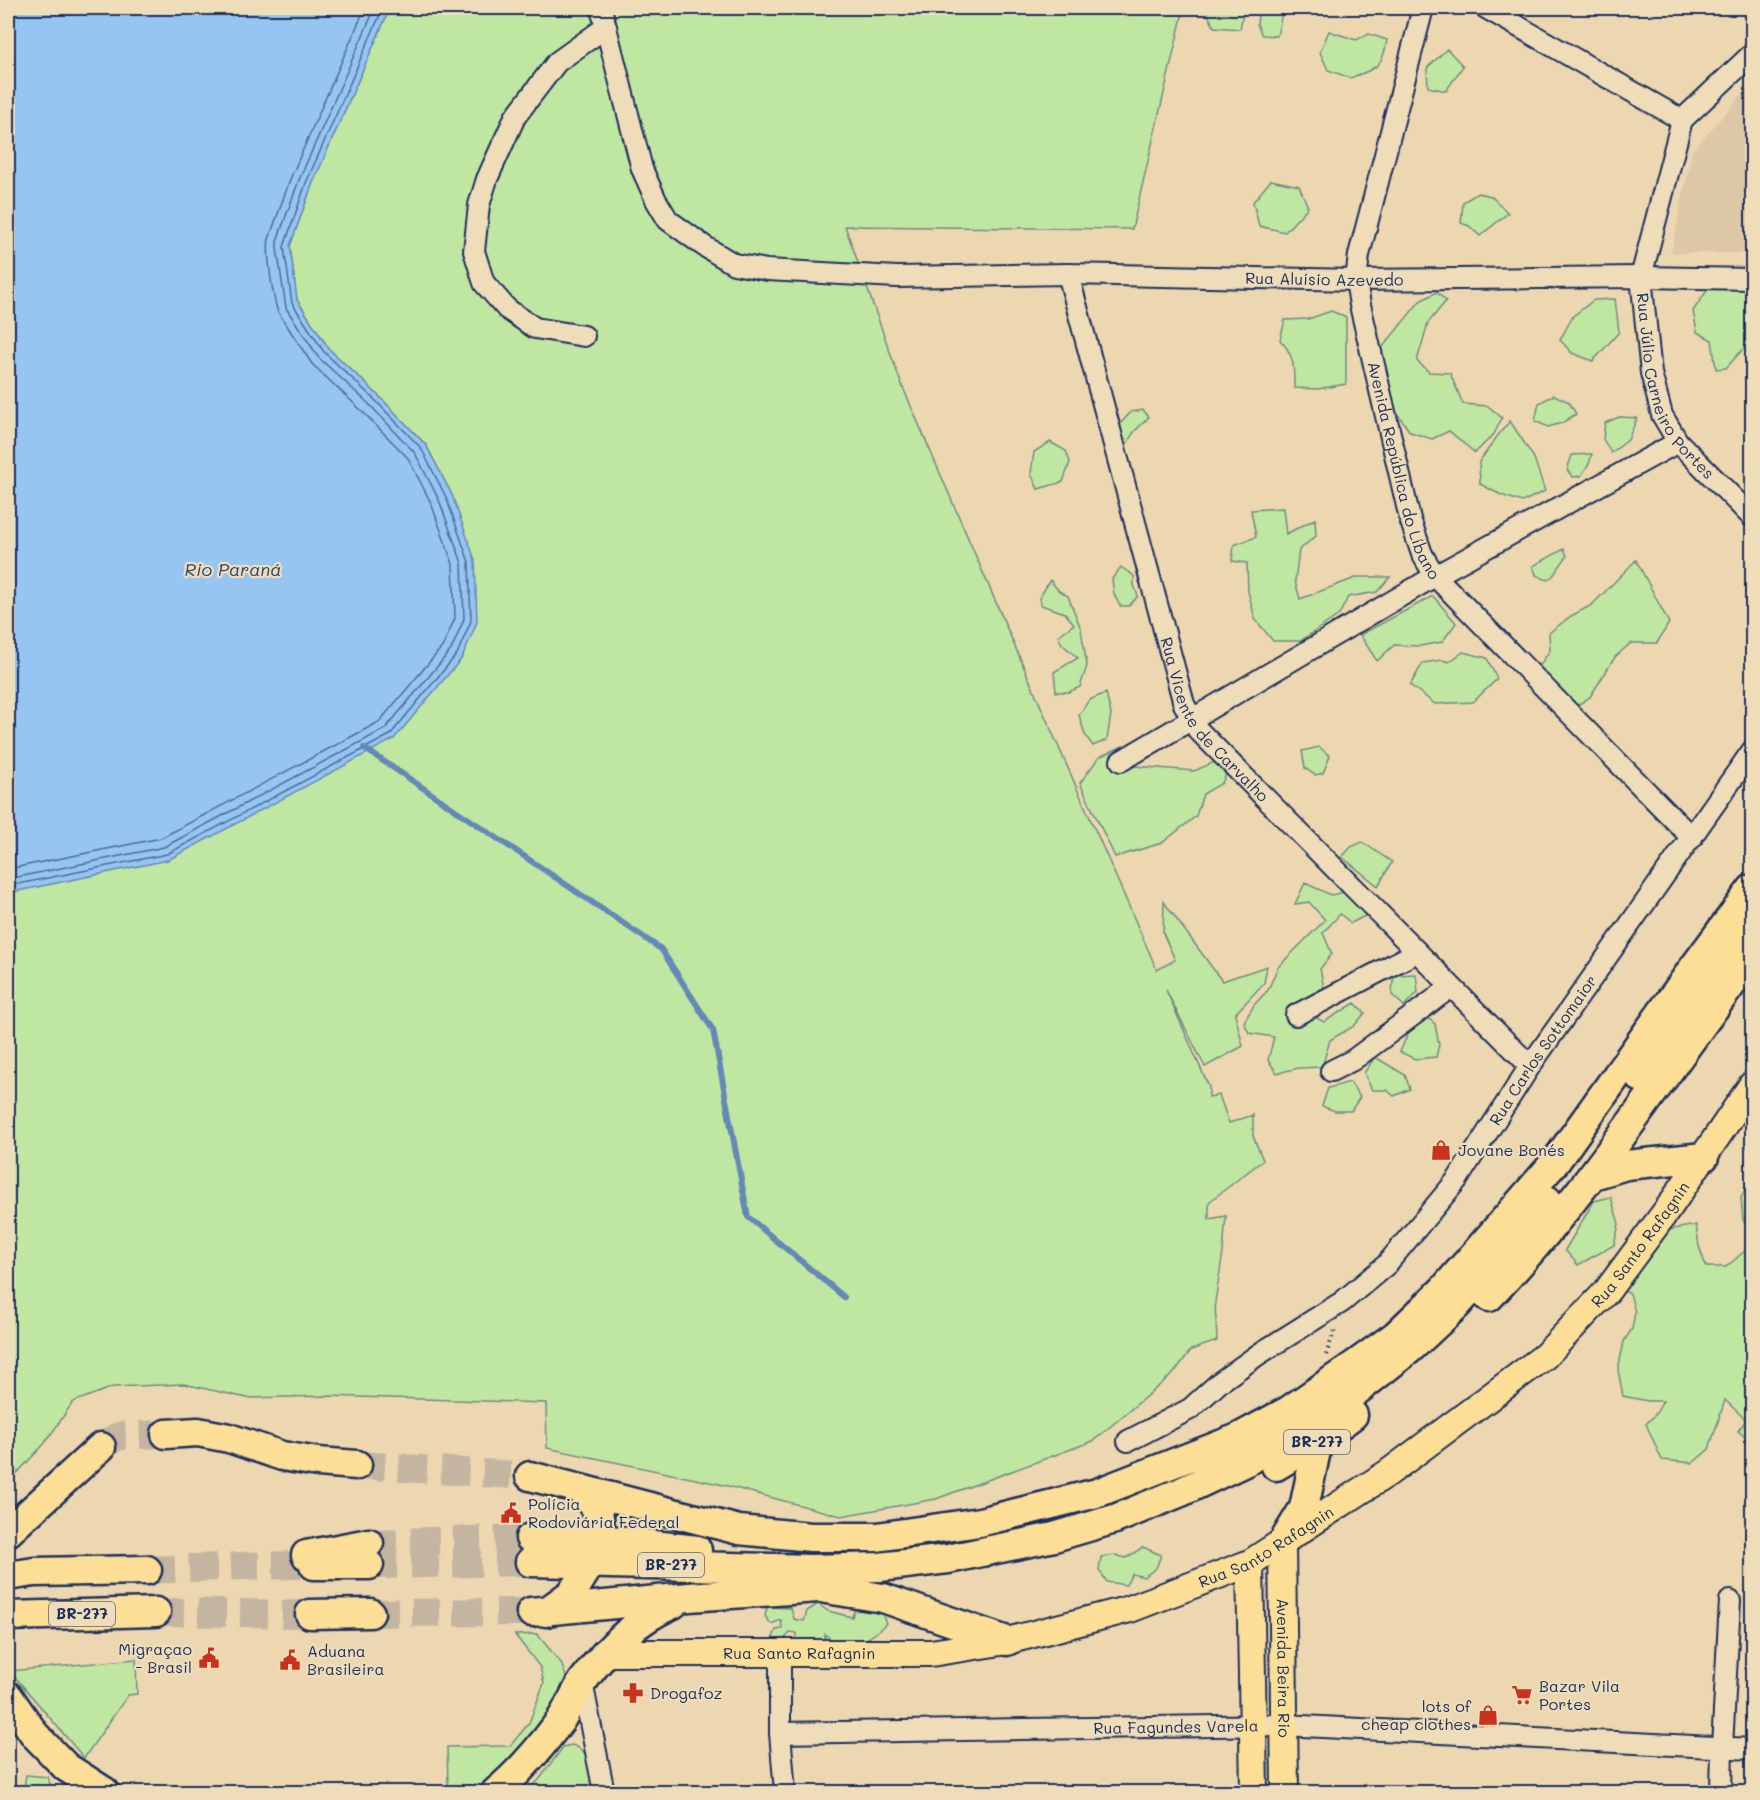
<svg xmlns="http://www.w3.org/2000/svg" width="1760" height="1800" viewBox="0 0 1760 1800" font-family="Mali,sans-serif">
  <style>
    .built { fill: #dcc8a6 }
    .green { fill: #c0e7a2; stroke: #6e8b80; stroke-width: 1.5 }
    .water { fill: #96c5f1; stroke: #6589b6; stroke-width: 1.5 }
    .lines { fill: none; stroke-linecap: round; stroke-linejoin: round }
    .shore { stroke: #4c6b99; stroke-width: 1.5 }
    .stream { stroke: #6589b6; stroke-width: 6 }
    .highway-tunnel { stroke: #c3b5a0; stroke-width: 28; stroke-dasharray: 28 14; stroke-linecap: butt }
    .minor-casing { stroke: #1b2f5e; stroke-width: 24 }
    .major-casing { stroke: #1b2f5e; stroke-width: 30 }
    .highway-casing { stroke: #1b2f5e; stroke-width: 33 }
    .path { stroke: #1b2f5e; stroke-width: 4; stroke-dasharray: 1.5 4.5; stroke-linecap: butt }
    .minor { stroke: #efdcb9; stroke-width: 20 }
    .major { stroke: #fcde96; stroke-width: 26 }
    .highway { stroke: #fcde96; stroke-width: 28 }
    .labels { text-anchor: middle; stroke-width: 4.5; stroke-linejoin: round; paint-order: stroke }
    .shield { fill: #efdcb9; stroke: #5b6379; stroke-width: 1.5 }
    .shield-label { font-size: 15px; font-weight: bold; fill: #1b2f5e }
    .street-label { font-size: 16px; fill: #1b2f5e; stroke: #efdcb9 }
    .poi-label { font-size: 16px; fill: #1b2f5e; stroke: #efdcb9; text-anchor: start }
    .water-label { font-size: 18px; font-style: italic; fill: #2d4674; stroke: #efdcb9 }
  </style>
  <rect width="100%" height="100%" fill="#edd7b0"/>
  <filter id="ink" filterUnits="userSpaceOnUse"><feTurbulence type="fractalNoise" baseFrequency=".0167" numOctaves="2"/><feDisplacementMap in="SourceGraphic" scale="12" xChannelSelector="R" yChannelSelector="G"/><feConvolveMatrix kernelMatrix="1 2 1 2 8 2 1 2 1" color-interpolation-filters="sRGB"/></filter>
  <g filter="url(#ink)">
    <!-- built -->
    <path class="built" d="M1752,83V253H1671L1692,151Z"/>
    <!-- green -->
    <path class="green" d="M390,8H1184L1132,229L845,226L901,383L1045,716L1157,970L1175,960L1163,933L1164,902L1222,981L1267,966L1264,983L1235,1014L1243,1046L1205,1067L1166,990L1209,1087V1097L1219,1095L1229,1123L1253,1115V1136L1263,1160L1209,1202V1219L1226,1216L1223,1252L1215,1302L1217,1341L1191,1350L1174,1373L1093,1441L936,1499L841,1516L724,1485L547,1448L546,1403L327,1396L247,1398L184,1384L113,1387L73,1402L45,1443L8,1483V893L52,882L452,495L426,445L378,395L329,349L297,300L290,246L312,185Z
      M1205,8H1244L1240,29L1214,27Z
      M1259,8H1283L1277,36L1262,35L1257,24Z
      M1329,31L1356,40L1369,34L1387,40C1383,68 1375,69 1350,78L1328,70L1320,52Z
      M1447,49L1463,66L1446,91L1428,87L1427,68Z
      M1271,180L1299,186L1308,207L1285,232L1259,226L1253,202Z
      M1478,193L1491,196L1508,213L1480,236L1469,226L1461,223L1463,202Z
      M1724,283H1752V339L1726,368L1716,369L1712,340L1697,332L1693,311L1708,289Z
      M1437,292L1446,301L1428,323L1417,361L1429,372L1450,373L1463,404L1488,406L1502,418L1494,434L1475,453L1449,431L1432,439L1410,432L1379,387L1369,364L1420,301Z
      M1615,299L1619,332L1593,361L1572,353L1560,340L1573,316L1594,300Z
      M1331,311L1346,317V384L1318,389L1294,388C1294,369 1295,355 1280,340L1285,320L1308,319Z
      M1554,395L1569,402L1576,414L1562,423L1548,427L1535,421L1539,403Z
      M1143,410L1149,417L1134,432L1124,448L1119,425L1131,412Z
      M1619,417L1637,418L1628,440L1611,453L1603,439L1605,423Z
      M1510,421L1534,458L1545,491L1522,502L1501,495L1480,484L1479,462L1499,434Z
      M1050,442L1066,451L1070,462L1063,482L1038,489L1031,474L1034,452Z
      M1592,454L1589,464L1581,476L1573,477L1567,470L1572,455Z
      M1283,508L1286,534L1315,519L1316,536L1299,550L1295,581L1300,599L1358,577H1390L1377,592L1348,597L1339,615L1300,641H1273L1255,619L1248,591L1247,563L1232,561L1234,545L1256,537L1251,510Z
      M1564,549L1567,556L1553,576L1547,580L1536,575L1533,566Z
      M1636,560L1669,623L1657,643H1631L1615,657L1590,697L1576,706L1537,670L1550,650L1549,633L1571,616L1592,605Z
      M1121,567L1134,576V585L1138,596L1129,606H1120L1114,594L1112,579Z
      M1050,580L1059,591L1068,596L1081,629L1087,666L1080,687L1069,692H1056L1054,672L1078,658L1062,644L1058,636L1074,624L1065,613L1041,605L1040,597Z
      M1433,596L1456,623L1442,642L1420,646L1394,645L1377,661L1360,635Z
      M1463,652L1487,658L1497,679L1473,702L1435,704L1410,685L1423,663L1442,660L1449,662Z
      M1106,693L1111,714L1107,740L1093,746L1085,735L1079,715L1089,700Z
      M1123,746L1135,766L1194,771L1219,760L1229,768L1222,783L1203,794L1196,816L1162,843L1115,857L1080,783L1099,757Z
      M1319,747L1330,756L1323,773L1315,775L1305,768L1302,751Z
      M1362,842L1392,862L1378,886L1342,857L1351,847Z
      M1305,883L1331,895L1345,892L1363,899L1365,916L1351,923L1340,914L1323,933L1332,954L1320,969L1326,998L1307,1013L1324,1022L1355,1003L1365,1013L1354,1026L1330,1040L1322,1067L1299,1068L1277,1073L1268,1060L1274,1037L1249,1033L1244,1022L1254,1005L1268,990L1278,967L1325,920L1309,902L1295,904Z
      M1416,974L1418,992L1404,1006L1392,995L1393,980L1396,975Z
      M1422,1013L1435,1024L1439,1045L1436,1057L1415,1059L1400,1052L1408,1033Z
      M1375,1057L1405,1075L1410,1089L1394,1096L1387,1090H1372L1364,1073Z
      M1350,1082L1360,1097L1351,1111H1335L1322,1106L1328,1088Z
      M1752,1138V1232L1743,1220L1741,1198L1752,1174V1157L1746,1145Z
      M1611,1197L1619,1224L1614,1245L1578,1265L1565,1250L1594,1201Z
      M1696,1225L1699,1246L1706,1267H1726L1746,1250L1752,1252V1443L1738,1431L1746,1420L1725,1400L1709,1449L1693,1463L1662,1460L1646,1424L1655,1415L1663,1401H1648L1623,1396L1618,1370L1624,1341L1632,1329L1635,1312L1630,1293L1605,1287L1609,1262L1639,1239L1656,1232Z
      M1143,1547L1161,1555L1156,1568L1144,1577L1132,1574L1126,1585L1107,1582L1099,1570L1101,1557L1115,1555L1126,1558Z
      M818,1604L828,1611L852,1617L854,1611L865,1609L882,1614L886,1623C868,1643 860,1642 835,1643L825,1634L824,1642L796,1641L797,1633L791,1632L783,1640L771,1642L776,1630L782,1629L781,1620L771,1624L765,1616L767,1607L791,1608L794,1619L804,1621L807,1611Z
      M537,1634L561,1663L568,1682L563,1700L484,1790L458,1791L448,1784L447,1747L510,1746L529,1723L544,1683L540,1667L515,1635Z
      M136,1659L137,1694L128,1695L84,1758L10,1671Z
      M572,1745C595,1753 591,1771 594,1792H525L539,1780L563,1747Z
      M26,1775L48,1777L51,1788L37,1792H23Z"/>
    <!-- water -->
    <path class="water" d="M8,8H390L312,185L290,246L297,300L329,349L378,395L426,445L452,495L475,560L477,622L462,658L394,739L168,860L8,893Z"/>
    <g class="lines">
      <!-- shore -->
      <path class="shore" d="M8,869L161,838L379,722L443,646L455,618L453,564L431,503L408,458L362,411L312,364L278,312C273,299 266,252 269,239L291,177L365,8
        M8,879L164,847L385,729L451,650L464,619L462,563L439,500L415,453L369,404L319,358L286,308L277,248V241L299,180L375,8
        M8,886L167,854L390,735L457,654L471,621L469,562L446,497L421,448L374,399L324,352L292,303L284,247L306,183L383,8"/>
      <!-- stream -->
      <path class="stream" d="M364,748L661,949L713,1030L748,1217L844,1297"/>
      <!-- highway-tunnel -->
      <path class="highway-tunnel" d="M101,1447L118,1436L166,1434
        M357,1465L530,1476
        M369,1543L530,1538
        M369,1565L530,1562
        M147,1570L242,1566L307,1565
        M156,1612L310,1614
        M370,1613L531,1612"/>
      <!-- minor casing -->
      <g class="minor-casing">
        <g id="minor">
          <path id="s1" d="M601,8L642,169L656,200L668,220L704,246L734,264L767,270L897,277L1068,274L1356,280L1641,277L1752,279"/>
          <path id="s2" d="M1423,8L1359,255L1356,280L1360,305L1410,519L1422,554L1435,576L1692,838"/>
          <path d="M1486,8L1682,120"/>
          <path id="s3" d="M1752,54L1682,120L1641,277L1651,373L1662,415L1678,442L1752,517"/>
          <path id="s4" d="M1068,274L1184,704L1198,730L1530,1066"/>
          <path d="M584,336L535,328L507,309L484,283L474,251L479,205L487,179L515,117L557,62L606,27"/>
          <path d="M1121,761L1435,576L1678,442"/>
          <path d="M1296,1015L1417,952"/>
          <path d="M1331,1071L1353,1060L1451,987"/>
          <path id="s5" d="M1128,1441L1190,1409L1220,1382L1259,1354L1342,1302L1386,1265L1457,1180L1530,1066L1752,751"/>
          <path d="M780,1653V1733L785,1792"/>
          <path d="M582,1682L604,1792"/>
          <path id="s6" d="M780,1733L1283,1725L1752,1749"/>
          <path d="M1721,1792L1722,1747L1730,1601"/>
        </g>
      </g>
      <!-- major casing -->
      <g class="major-casing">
        <g id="major">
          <path id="s7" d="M1282,1544L1285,1792"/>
          <path d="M1250,1563L1254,1792"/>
          <path id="s8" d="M604,1653H931L1007,1641L1130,1609L1250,1563L1388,1473L1545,1356L1607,1291L1670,1206L1752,1085"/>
        </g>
      </g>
      <!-- highway casing -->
      <g class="highway-casing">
        <path id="highway" d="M1640,1077L1752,920
          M1593,1175L1626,1165L1704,1157
          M1489,1297C1589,1193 1665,1071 1752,957
          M166,1434L198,1432L229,1438L282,1456L318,1462L357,1465
          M1276,1466L1318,1441L1353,1415
          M530,1476L739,1530L811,1537H877L980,1522L1097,1493L1238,1438L1288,1411L1356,1364L1396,1335L1443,1290L1556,1161L1694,967L1752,889
          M8,1532L101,1447
          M530,1538L601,1539L697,1550
          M1282,1544L1304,1508L1318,1441
          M306,1555L369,1543
          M530,1562L811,1569L880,1567L948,1559L1054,1537L1115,1519L1181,1492L1253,1458L1354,1393L1411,1348L1457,1305L1509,1247L1547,1200
          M314,1565H369
          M8,1576L34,1572L147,1570
          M826,1589L883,1598L1007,1641
          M531,1612L689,1597L846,1586
          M546,1612L572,1593L591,1563L601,1539L599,1517L585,1490
          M310,1614L370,1613
          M8,1616L156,1612
          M8,1696L35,1735L66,1767L105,1792
          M496,1792C521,1771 541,1747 560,1721C569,1708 575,1693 583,1681C607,1648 636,1620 673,1604"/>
      </g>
      <!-- path -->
      <path class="path" d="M1326,1355L1335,1329"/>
      <!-- minor -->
      <use href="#minor" class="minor"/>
      <!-- major -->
      <use href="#major" class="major"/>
      <!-- highway -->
      <use href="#highway" class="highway"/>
    </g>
  </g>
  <!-- icons -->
  <defs>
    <g id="shop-bare" transform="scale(1.62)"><path d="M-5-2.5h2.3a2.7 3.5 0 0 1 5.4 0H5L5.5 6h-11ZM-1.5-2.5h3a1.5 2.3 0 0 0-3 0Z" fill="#c8321e" stroke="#efdcb9" stroke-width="2.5" paint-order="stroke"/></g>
    <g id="civic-bare" transform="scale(1.62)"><path d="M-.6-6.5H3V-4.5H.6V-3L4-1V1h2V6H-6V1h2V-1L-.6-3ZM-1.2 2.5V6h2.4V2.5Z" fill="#c8321e" stroke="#efdcb9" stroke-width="2.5" paint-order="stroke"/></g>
    <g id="pharmacy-bare" transform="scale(1.62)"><path d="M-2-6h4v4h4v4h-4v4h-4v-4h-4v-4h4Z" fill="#c8321e" stroke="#efdcb9" stroke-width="2.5" paint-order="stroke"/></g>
    <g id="supermarket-bare" transform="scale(1.62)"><path d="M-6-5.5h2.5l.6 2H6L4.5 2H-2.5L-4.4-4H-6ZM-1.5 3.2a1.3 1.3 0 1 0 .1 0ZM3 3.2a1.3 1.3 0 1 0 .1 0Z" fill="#c8321e" stroke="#efdcb9" stroke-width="2.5" paint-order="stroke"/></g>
  </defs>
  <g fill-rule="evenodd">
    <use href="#shop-bare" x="1441" y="1150"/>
    <use href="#civic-bare" x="511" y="1513"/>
    <use href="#civic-bare" x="209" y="1658"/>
    <use href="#civic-bare" x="290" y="1660"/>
    <use href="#pharmacy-bare" x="633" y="1693"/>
    <use href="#supermarket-bare" x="1522" y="1695"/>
    <use href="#shop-bare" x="1488" y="1715"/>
  </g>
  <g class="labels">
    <!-- shield labels -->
    <g class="shield">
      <rect x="1284" y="1430" width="66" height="24" rx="4.5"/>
      <rect x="638" y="1553" width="66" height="24" rx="4.5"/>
      <rect x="49" y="1602" width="66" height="24" rx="4.5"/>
    </g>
    <g class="shield-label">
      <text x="1317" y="1447">BR-277</text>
      <text x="671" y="1570">BR-277</text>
      <text x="82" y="1619">BR-277</text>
    </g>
    <!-- street labels -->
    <g class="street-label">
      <text dy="6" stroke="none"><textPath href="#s1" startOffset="894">Rua Aluísio Azevedo</textPath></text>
      <text dy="6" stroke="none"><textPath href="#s3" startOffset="376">Rua Júlio Carneiro Portes</textPath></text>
      <text dy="6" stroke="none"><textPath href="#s2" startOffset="477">Avenida República do Líbano</textPath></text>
      <text dy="6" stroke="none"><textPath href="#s4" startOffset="474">Rua Vicente de Carvalho</textPath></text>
      <text dy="6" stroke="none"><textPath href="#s5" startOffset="580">Rua Carlos Sottomaior</textPath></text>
      <text dy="6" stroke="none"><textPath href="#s8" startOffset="1167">Rua Santo Rafagnin</textPath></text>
      <text dy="6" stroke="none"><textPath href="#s8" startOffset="681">Rua Santo Rafagnin</textPath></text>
      <text dy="6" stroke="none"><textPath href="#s8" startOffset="195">Rua Santo Rafagnin</textPath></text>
      <text dy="6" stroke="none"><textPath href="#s7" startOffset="124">Avenida Beira Rio</textPath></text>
      <text dy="6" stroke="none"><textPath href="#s6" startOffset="396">Rua Fagundes Varela</textPath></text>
    </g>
    <!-- poi labels -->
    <g class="poi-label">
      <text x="1458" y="1156">Jovane Bonés</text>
      <text x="528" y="1510">Polícia<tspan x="528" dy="18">Rodoviária Federal</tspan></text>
      <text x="192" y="1655" text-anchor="end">Migraçao<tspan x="192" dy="18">- Brasil</tspan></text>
      <text x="307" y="1657">Aduana<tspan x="307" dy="18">Brasileira</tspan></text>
      <text x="1539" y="1692">Bazar Vila<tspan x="1539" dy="18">Portes</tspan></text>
      <text x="650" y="1699">Drogafoz</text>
      <text x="1471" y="1712" text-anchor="end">lots of<tspan x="1471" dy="18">cheap clothes</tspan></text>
    </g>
    <!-- water labels -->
    <g class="water-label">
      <text x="233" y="576">Rio Paraná</text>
    </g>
  </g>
  <!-- margin -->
  <rect width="1760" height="1800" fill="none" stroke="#efdcb9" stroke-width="30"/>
  <rect x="15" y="15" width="1730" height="1770" fill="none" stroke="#1b2f5e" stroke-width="2" filter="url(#ink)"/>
</svg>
